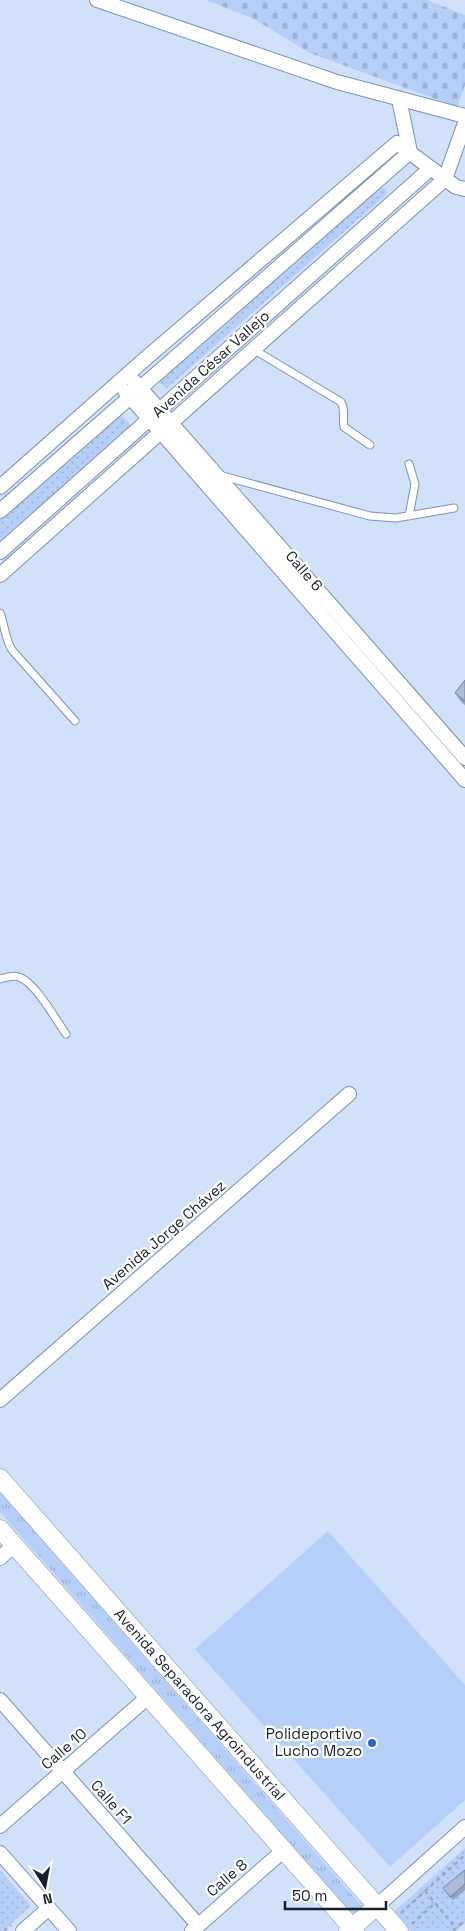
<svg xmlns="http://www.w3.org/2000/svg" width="465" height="1931" viewBox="0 0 465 1931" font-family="'Space Grotesk',sans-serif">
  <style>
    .grass { fill: url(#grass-tufts) }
    .cemetery { fill: url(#cemetery-stones) }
    .park { fill: url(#park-dots) }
    .pitch { fill: #b6cff9 }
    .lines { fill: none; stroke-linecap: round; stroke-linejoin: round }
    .service-casing { stroke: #8092af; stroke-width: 9 }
    .minor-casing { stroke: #8092af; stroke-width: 16 }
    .tertiary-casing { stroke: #8092af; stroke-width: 19 }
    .path { stroke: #9aa6bb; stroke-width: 2.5; stroke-dasharray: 4 4; stroke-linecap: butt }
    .service { stroke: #fff; stroke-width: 7 }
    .minor { stroke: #fff; stroke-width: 14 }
    .tertiary { stroke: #fff; stroke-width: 18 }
    .wall { fill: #92a2bb }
    .building { fill: #aabcda; stroke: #778499 }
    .poi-dot { fill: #2867d3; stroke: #fff; stroke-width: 2 }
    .labels { text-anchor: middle; stroke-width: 4.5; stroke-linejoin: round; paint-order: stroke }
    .street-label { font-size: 15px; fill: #191f2b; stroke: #fff }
    .poi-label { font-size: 15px; fill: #191f2b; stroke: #fff; text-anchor: end }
  </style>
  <defs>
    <pattern id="grass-tufts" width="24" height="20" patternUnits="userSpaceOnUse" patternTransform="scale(1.25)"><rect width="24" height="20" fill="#b6cff9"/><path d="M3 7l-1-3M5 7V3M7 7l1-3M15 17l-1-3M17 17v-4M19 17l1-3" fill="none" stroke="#9cb1d6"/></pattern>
    <pattern id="cemetery-stones" width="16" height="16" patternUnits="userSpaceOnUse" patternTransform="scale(1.25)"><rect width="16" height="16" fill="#b6cff9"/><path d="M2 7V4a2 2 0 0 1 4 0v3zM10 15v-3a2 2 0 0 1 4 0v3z" fill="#9cb1d6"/></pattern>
    <pattern id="park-dots" width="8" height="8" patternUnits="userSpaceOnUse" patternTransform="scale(1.25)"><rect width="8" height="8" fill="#b6cff9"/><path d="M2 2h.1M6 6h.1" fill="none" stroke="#9cb1d6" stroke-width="1.8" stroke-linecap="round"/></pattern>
  </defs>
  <rect width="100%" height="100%" fill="#d2e1fa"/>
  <!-- grass -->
  <path class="grass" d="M0,1492L363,1907L353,1915L0,1512Z"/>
  <!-- cemetery -->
  <path class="cemetery" d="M206,0H427L465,15V85L457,107L310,53L254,19Z"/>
  <!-- park -->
  <path class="park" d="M381,185L388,193L166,389L159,381Z
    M119,412L131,426L0,541V517Z
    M465,1848V1923L456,1931H411L394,1912Z
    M0,1870L31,1906L3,1931H0Z"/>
  <!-- pitch -->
  <path class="pitch" d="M328,1531L465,1685V1800L390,1867L195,1649Z"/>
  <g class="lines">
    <!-- service casing -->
    <g class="service-casing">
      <path id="service" d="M253,349L341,402C346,411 342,418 344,427L370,445
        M409,464L415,484L409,516
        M219,475L370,516L396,518L454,508
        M0,613C5,626 5,639 12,650L75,721
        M0,979C6,977 13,975 19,977C35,982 56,1020 66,1034"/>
    </g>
    <!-- minor casing -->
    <g class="minor-casing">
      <path id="minor" d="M97,0L337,82L465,116
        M134,381L465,758
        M125,391L465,780
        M0,487L145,359L397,143L456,187L465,189
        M0,511L410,152L399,99
        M0,552L431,168
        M0,575L445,179L465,123
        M0,1400L349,1094
        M0,1558L14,1545
        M0,1700L198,1925
        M0,1826L148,1697
        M0,1853L69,1931
        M377,1906L465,1827
        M23,1931L49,1908
        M192,1931L284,1850"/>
    </g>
    <!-- tertiary casing -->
    <g class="tertiary-casing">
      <g id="tertiary">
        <path id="s1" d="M0,1478L399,1931"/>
        <path d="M0,1529L355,1931"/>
        <path d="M348,1931L377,1906"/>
      </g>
    </g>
    <!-- path -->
    <path class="path" d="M425,1891L456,1928
      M401,1913L465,1855
      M412,1924L435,1903
      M4,1931L11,1925
      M453,1931L465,1920"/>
    <!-- service -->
    <use href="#service" class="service"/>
    <!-- minor -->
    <use href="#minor" class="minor"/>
    <!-- tertiary -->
    <use href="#tertiary" class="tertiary"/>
  </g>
  <!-- wall -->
  <path class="wall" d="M465,680V705L462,703L455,693Z
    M465,1870V1890L453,1900L446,1892Z"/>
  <!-- building -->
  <path class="building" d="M465,680V701L455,693Z
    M465,1870V1884L450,1897L443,1888Z"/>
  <!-- markers -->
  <circle class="poi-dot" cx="372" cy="1743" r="5"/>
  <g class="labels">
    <!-- street labels -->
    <g class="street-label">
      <text transform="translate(211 364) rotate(-42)" y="5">Avenida César Vallejo</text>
      <text transform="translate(304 571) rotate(49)" y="5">Calle 6</text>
      <text transform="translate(164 1235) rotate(-41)" y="5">Avenida Jorge Chávez</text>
      <text dy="5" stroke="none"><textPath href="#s1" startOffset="302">Avenida Separadora Agroindustrial</textPath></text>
      <text transform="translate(64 1749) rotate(-41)" y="5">Calle 10</text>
      <text transform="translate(111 1802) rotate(49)" y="5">Calle F1</text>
      <text transform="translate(227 1878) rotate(-41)" y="5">Calle 8</text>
    </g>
    <!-- poi labels -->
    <g class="poi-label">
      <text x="362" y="1739">Polideportivo<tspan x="362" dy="17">Lucho Mozo</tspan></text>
    </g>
  </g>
  <!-- north arrow -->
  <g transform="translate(45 1886) rotate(169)" stroke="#ffffff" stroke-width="4" paint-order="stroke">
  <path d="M0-4L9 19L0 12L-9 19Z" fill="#191f2b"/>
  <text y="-8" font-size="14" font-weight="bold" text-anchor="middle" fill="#191f2b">N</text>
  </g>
  <!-- scale -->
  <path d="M285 1901v8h101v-8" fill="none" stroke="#191f2b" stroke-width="2.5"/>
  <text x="292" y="1901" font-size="15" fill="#191f2b" stroke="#ffffff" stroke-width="4" paint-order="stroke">50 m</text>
</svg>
